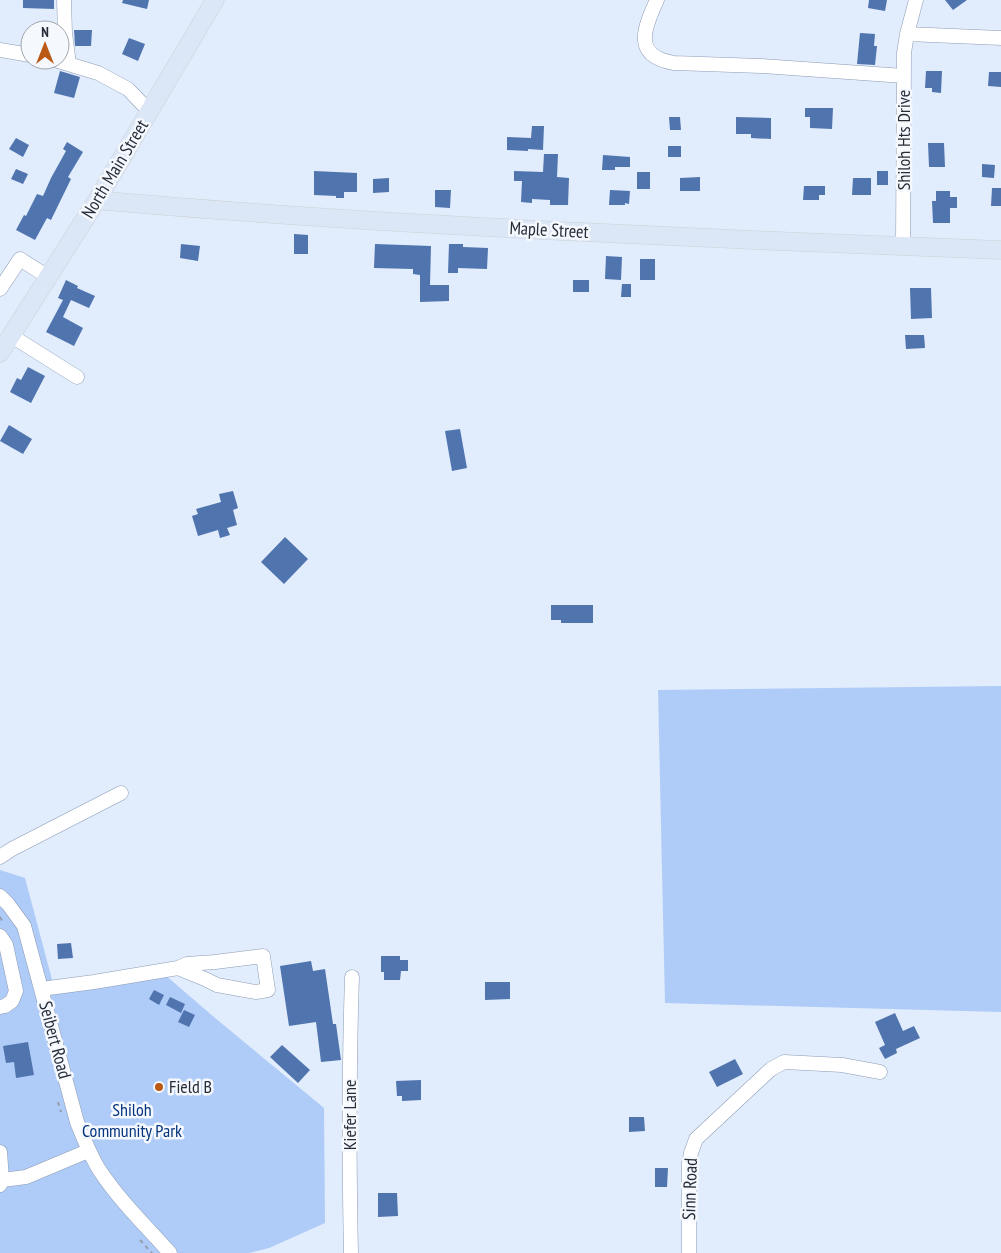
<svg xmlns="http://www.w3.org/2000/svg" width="1001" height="1253" viewBox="0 0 1001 1253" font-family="'PT Sans Narrow',sans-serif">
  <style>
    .green { fill: #afcbf7 }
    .building { fill: #4f74ae }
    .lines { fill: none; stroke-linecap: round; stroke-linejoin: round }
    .minor-casing { stroke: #8b9bb5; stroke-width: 15 }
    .major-casing { stroke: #cfd1d3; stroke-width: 19 }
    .path { stroke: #949dab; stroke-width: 2; stroke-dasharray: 4 4; stroke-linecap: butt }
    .minor { stroke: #fff; stroke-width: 14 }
    .major { stroke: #dbe6f7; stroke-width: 18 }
    .poi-dot { fill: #b95914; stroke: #f5f9fe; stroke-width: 2 }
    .labels { text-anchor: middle; stroke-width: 5; stroke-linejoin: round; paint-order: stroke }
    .street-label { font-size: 18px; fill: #262d37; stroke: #f5f9fe }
    .poi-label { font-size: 18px; fill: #262d37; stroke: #f5f9fe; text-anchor: start }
    .park-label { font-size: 18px; fill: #06357d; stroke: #f5f9fe }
  </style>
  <rect width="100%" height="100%" fill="#e1ecfd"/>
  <!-- green -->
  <path class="green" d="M1001,686V1012L665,1003L658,690Z
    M0,870L25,878L55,991L164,974L215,1018L324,1108L325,1223L269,1248L249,1253H0Z"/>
  <!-- building -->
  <path class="building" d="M23,0H54V9L23,8Z
    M123,0H149L147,9L122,3Z
    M869,0H887L885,11L868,8Z
    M945,0H967L953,10Z
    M74,30H92L91,46H75Z
    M860,33L875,34L874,46H877L875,65L857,64Z
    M129,38L145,44L138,61L122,54Z
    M60,71L80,77L74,98L54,93Z
    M926,71H942L941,93L932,92V88H925Z
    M989,72H1001V87L988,86Z
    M805,108H833L832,129L810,128V117H805Z
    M669,117H680L681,130H670Z
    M736,117L771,118V139L751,138V134H736Z
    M532,126H544L543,150L528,149V151L507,150V137L531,138Z
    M16,138L29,145L23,157L9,149Z
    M67,142L83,152L68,177L71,179L51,220L47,218L35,240L16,230L24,215L26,216L37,194L43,196L51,178L66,151L63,149Z
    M928,143H944L945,167H929Z
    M668,146H681V157H668Z
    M544,154H558L557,177L569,178L568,205H550V200L532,199V203L521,202L522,181H514V171L543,172Z
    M603,155L630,157V167H615V170H602Z
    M982,164L995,165L994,178L982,177Z
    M16,169L28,174L23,184L11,179Z
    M314,171L357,173V192H344V198H336V196L314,195Z
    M877,171H888V185H877Z
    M637,172H650V189H637Z
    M700,177V191H680V178Z
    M389,178V192L373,193V179Z
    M853,178H871V195H852Z
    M804,186H825V195H819V200H803Z
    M992,188H1001V206H991Z
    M435,190H451L450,208L435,207Z
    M610,190L630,191L629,204L625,203V205H609Z
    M936,191H950V197H957V208H950V223H933L932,201H936Z
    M294,234L308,235V254H294Z
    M181,244L200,246L198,261L180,258Z
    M375,244L431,246L430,285H449V301L420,302V275L413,274V269L374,268Z
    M449,244H463V247L488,248L487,269L458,268V273H448Z
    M606,256L622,257L621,280L605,279Z
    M640,259H655V280H640Z
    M66,280L78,286L77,288L95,296L89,308L71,300L63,317L83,328L74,346L46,332L63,300L58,298Z
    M573,280H589V292H573Z
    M622,284H631V297H621Z
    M910,288H931L932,318L911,319Z
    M905,335H924L925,348L906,349Z
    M28,367L45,376L31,403L10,392L17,378L21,380Z
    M9,425L32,439L23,454L0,441Z
    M460,429L467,468L452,471L445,431Z
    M233,491L238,508L233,510L237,525L227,528L230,535L220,538L218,530L198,536L192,516L198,514L196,509L221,502L219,494Z
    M285,537L308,559L284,584L261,562Z
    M551,605H593V623H561V620H551Z
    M71,943L73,958L58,959L57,944Z
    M381,956H400V960H408V971H401L400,980H384V972H381Z
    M311,961L313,971L325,969L333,1024H336L341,1060L321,1062L316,1022L289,1026L280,966Z
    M485,982H510V999L485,1000Z
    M154,990L164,995L159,1005L149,999Z
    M170,997L185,1004L181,1013L166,1005Z
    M184,1010L195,1015L189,1027L178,1022Z
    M895,1013L903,1031L914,1026L920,1038L896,1049L897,1053L885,1059L879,1048L885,1045L875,1022Z
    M28,1042L34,1075L16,1078L14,1062L6,1063L3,1046Z
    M282,1045L310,1070L298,1083L270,1057Z
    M735,1059L743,1074L717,1087L709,1072Z
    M421,1080V1100L402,1101V1096H397L396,1081Z
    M629,1117H644L645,1131L629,1132Z
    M655,1168H668L667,1187H655Z
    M378,1193H397L398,1216L378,1217Z"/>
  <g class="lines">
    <!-- minor casing -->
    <g class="minor-casing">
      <path id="minor" d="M64,0L65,33L69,64
        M657,0C644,28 632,56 674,63L761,66L904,76
        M916,0L907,34L1001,38
        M0,50L30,55
        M55,60L98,73L128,89L150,112
        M903,246L904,53L907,34
        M0,289L20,259L48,277
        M10,335L77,377
        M0,857L12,849L121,793
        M0,896L8,904L24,926L77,1122C84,1139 90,1155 100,1171C120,1201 146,1226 170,1253
        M0,936L6,945L16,991L12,1001L5,1006L0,1007
        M41,989L94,982L178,968L187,964L215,962L263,956L268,990L256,992L217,985L205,979L178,968
        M0,1152L2,1180L0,1185
        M2,1180L26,1177L88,1151
        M351,1253C349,1161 349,1069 352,977
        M689,1253V1163L691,1153L696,1139L771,1069L784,1062L842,1065L880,1072"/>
    </g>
    <!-- major casing -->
    <g class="major-casing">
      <path id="major" d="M97,200C259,215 421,224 583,232C722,239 862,245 1001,250
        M0,353L97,200L215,0"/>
    </g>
    <!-- path -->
    <path class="path" d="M0,917L4,924
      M58,1102L61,1112
      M140,1240L152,1253"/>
    <!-- minor -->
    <use href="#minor" class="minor"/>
    <!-- major -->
    <use href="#major" class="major"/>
  </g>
  <!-- markers -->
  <circle class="poi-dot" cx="159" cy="1087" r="5"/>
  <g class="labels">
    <!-- street labels -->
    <g class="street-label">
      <text transform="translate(904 140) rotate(-90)" y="6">Shiloh Hts Drive</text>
      <text transform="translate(115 169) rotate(-59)" y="6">North Main Street</text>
      <text transform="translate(549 230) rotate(3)" y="6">Maple Street</text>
      <text transform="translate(55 1040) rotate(75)" y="6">Seibert Road</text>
      <text transform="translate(350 1115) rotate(-90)" y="6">Kiefer Lane</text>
      <text transform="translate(690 1189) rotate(-88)" y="6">Sinn Road</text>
    </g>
    <!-- poi labels -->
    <g class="poi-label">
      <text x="169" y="1093">Field B</text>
    </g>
    <!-- park labels -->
    <g class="park-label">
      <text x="132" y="1116">Shiloh<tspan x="132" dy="21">Community Park</tspan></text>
    </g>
  </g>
  <!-- north arrow -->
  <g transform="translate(45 45)"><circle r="24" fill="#f5f9fe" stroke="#a2a7ae"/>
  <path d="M0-4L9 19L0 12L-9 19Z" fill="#b95914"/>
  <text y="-8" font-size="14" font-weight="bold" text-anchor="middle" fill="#262d37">N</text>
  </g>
</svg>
